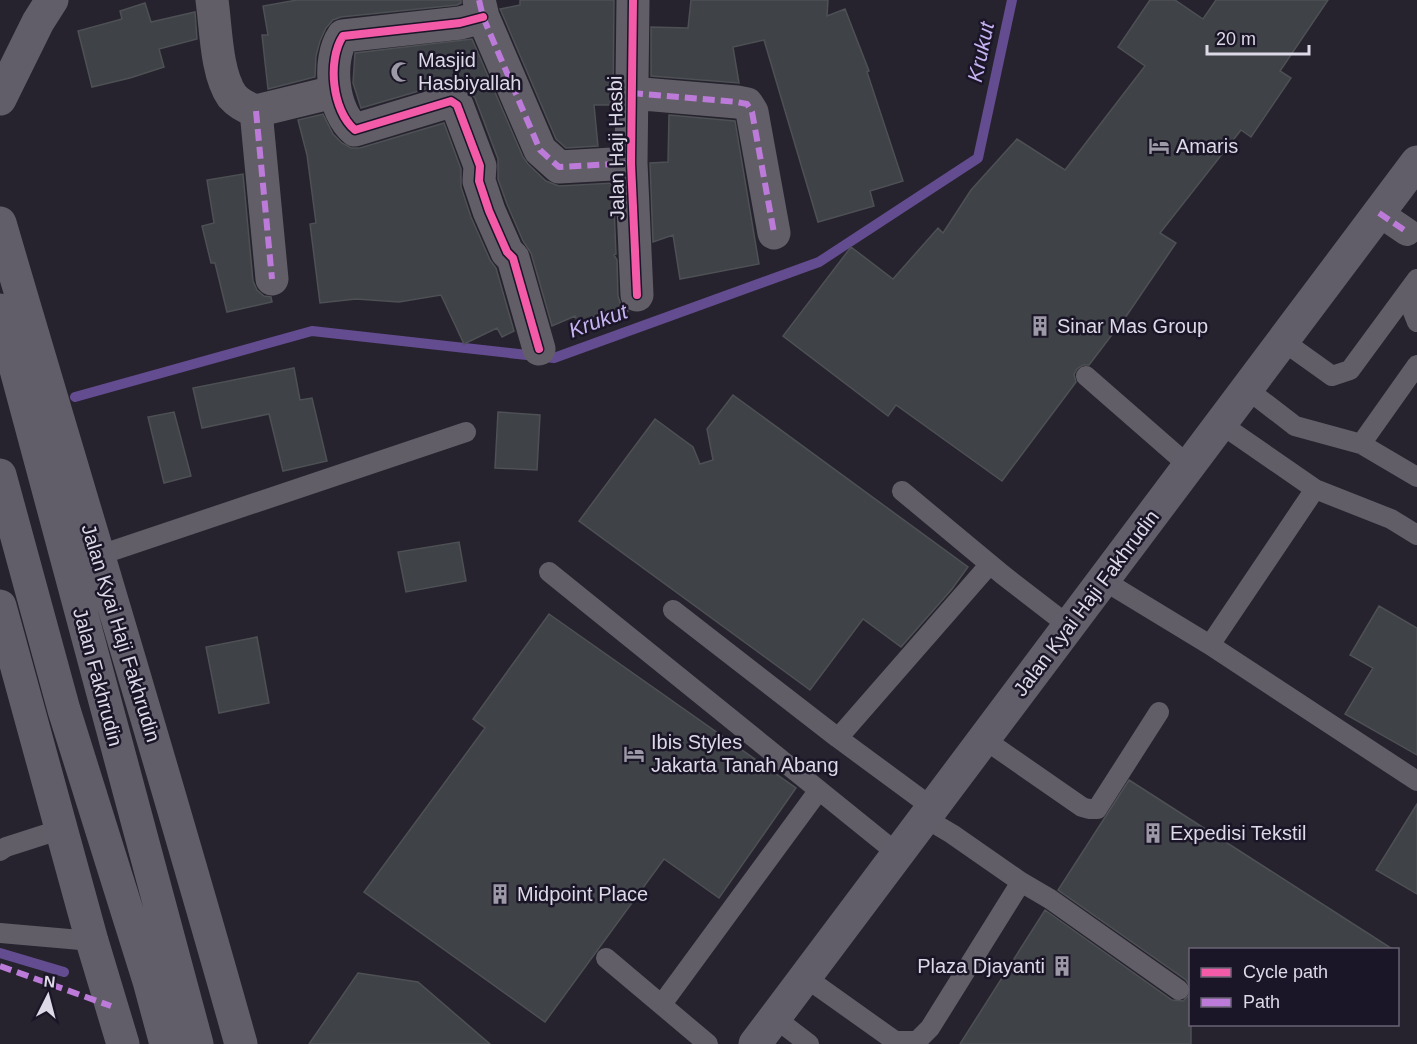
<svg xmlns="http://www.w3.org/2000/svg" width="1417" height="1044" viewBox="0 0 1417 1044" font-family="Helvetica,sans-serif">
  <style>
    .lines { fill: none; stroke-linecap: round; stroke-linejoin: round }
    .stream { stroke: #644c90; stroke-width: 10 }
    .building { fill: #3f4347; stroke: #4d5054; stroke-width: 1.5 }
    .service { stroke: #625e68; stroke-width: 20 }
    .pedestrian { stroke: #625e68; stroke-width: 28 }
    .minor { stroke: #625e68; stroke-width: 33 }
    .primary { stroke: #615e6a; stroke-width: 33 }
    .quiet { stroke: #bd7bd9; stroke-width: 6; stroke-dasharray: 12 6; stroke-linecap: butt }
    .cycleway-casing { stroke: #1b1528; stroke-width: 11 }
    .cycleway { stroke: #f35aa7; stroke-width: 8 }
    .labels { text-anchor: middle; stroke-width: 5; stroke-linejoin: round; paint-order: stroke }
    .poi-label { font-size: 20px; fill: #ddd9e7; stroke: #1b1528; text-anchor: start }
    .street-label { font-size: 20px; fill: #ddd9e7; stroke: #1b1528 }
    .water-label { font-size: 21px; font-style: italic; fill: #c6b3f1; stroke: #1b1528 }
  </style>
  <rect width="100%" height="100%" fill="#26232e"/>
  <g class="lines">
    <!-- stream -->
    <path class="stream" d="M75,397L312,331L554,358L819,262L978,158L1012,0
      M0,953L64,972"/>
  </g>
  <!-- building -->
  <path class="building" d="M297,0H461V3L457,5L341,17L333,20L326,28L320,41L316,56L315,77L268,89L262,35H268L263,6Z
    M520,0H614L613,105H594L598,146L566,148L556,139L501,11L500,9L520,5Z
    M691,0H828L827,16L845,9L869,71L867,72L903,181L870,191L874,206L818,222L764,40L733,47L739,83L651,76V27L688,28Z
    M1150,0H1175L1203,19L1216,0H1328L1280,71L1291,78L1251,137L1241,130L1160,233L1176,243L1127,315L1089,365H1083L1077,369L1074,374L1076,382L1002,481L896,405L888,416L783,336L851,247L893,279L938,228L943,233L971,190L1017,139L1065,170L1145,66L1118,47Z
    M145,3L151,22L195,12L197,39L159,49L164,67L130,78L92,87L78,31L122,19L120,11Z
    M472,39L523,157L528,164L546,181L559,186L613,183L616,254L614,255L617,260L618,296L621,305L628,311L604,321L601,314L578,323L575,316L552,326L531,253L523,241L507,204L498,179V159L475,98L467,89L454,83H446L361,108L353,83L355,53Z
    M323,114L333,134L342,143L351,148H360L444,123L461,169V187L471,217L490,260L496,268L514,331L502,337L497,328L464,344L441,295L399,302L356,299L320,303L310,224L316,223L307,155L298,120Z
    M669,115L735,121L759,264L680,279L673,235L653,242L650,163L668,162Z
    M243,174L253,281L257,290L264,296L271,297L272,302L227,312L215,263H211L202,226L214,223L207,180Z
    M294,368L300,400L312,398L327,461L283,471L269,414L202,428L193,388Z
    M733,395L968,567L952,589L901,647L863,619L810,690L579,521L655,419L693,447L700,464L713,460L707,429Z
    M174,412L191,476L164,483L148,417Z
    M498,412L540,415L537,470L495,468Z
    M459,542L466,581L406,592L398,552Z
    M1379,606L1417,628V755L1345,714L1373,668L1350,655Z
    M549,614L796,788L719,898L664,859L545,1022L364,892L485,728L473,719Z
    M257,637L269,703L219,713L206,647Z
    M1129,780L1394,950H1191V988L1186,980L1058,890Z
    M1417,804V894L1376,870Z
    M1045,910L1172,1000L1183,1001L1191,993V1044H960Z
    M358,973L418,982L490,1044H309Z"/>
  <g class="lines">
    <!-- service -->
    <path class="service" d="M1406,294L1417,322
      M1283,341L1332,376L1350,370L1417,279
      M1086,376L1189,466
      M1247,389L1295,426L1361,444L1417,477
      M1221,424L1315,489
      M1361,444L1417,365
      M902,491L1003,575L1069,626
      M97,556L466,432
      M549,572L898,854
      M1103,580L1210,645L1417,781
      M673,610L838,738L933,808
      M1210,645L1315,489L1391,519L1417,535
      M838,738L990,564
      M984,739L1082,807L1089,809H1097L1159,712
      M925,818L952,834L1021,882L1050,899L1179,990
      M0,851L6,847L62,829
      M0,933L92,941
      M606,958L708,1044
      M805,977L895,1041H917L930,1028L1021,882
      M662,1004L819,790
      M775,1018L809,1044"/>
    <!-- pedestrian -->
    <path class="pedestrian" d="M1379,213L1407,232"/>
    <!-- minor -->
    <path class="minor" d="M212,0C216,28 216,73 232,96C238,103 247,108 256,111L334,92
      M479,0L483,17L540,150L559,167L631,163
      M633,0L631,163L637,295
      M483,17L460,23L343,36C327,60 332,111 355,130L451,101L457,105L480,166L479,181L489,211L507,252L513,258L539,349
      M631,93L737,102L747,104L752,112L774,233
      M256,111L272,279"/>
    <!-- primary -->
    <path class="primary" d="M0,99L38,22L52,0
      M0,223C80,496 164,769 241,1044
      M0,310L197,1044
      M0,475L64,710L149,981L166,1044
      M0,606L92,941L123,1044
      M755,1044L1417,162"/>
    <!-- quiet -->
    <path class="quiet" d="M479,0L483,17L540,150L559,167L631,163
      M631,93L737,102L747,104L752,112L774,233
      M256,111L272,279
      M1379,213L1407,232
      M0,966L111,1006"/>
    <!-- cycleway casing -->
    <g class="cycleway-casing">
      <path id="cycleway" d="M633,0L631,163L637,295
        M483,17L460,23L343,36C327,60 332,111 355,130L451,101L457,105L480,166L479,181L489,211L507,252L513,258L539,349"/>
    </g>
    <!-- cycleway -->
    <use href="#cycleway" class="cycleway"/>
  </g>
  <!-- icons -->
  <defs>
    <g id="mosque-bare" transform="scale(1.62)"><path d="M3.5-4.9A6 6 0 1 0 3.5 4.9A5 5 0 1 1 3.5-4.9Z" fill="#9d99a6" stroke="#1b1528" stroke-width="2.5" paint-order="stroke"/></g>
    <g id="hotel-bare" transform="scale(1.62)"><path d="M-6-4.5h1.5V1H6V5H4.5V3h-9V5H-6ZM-4 0a1.8 1.8 0 1 1 3.6 0ZM.5 0V-2.5h3Q6-2.5 6 0Z" fill="#9d99a6" stroke="#1b1528" stroke-width="2.5" paint-order="stroke"/></g>
    <g id="building-bare" transform="scale(1.62)"><path d="M-4-6H4V6H1V3H-1V6H-4ZM-2.5-4.3h1.7v1.8h-1.7ZM.8-4.3h1.7v1.8H.8ZM-2.5-1h1.7V.8h-1.7ZM.8-1h1.7V.8H.8Z" fill="#9d99a6" stroke="#1b1528" stroke-width="2.5" paint-order="stroke"/></g>
  </defs>
  <g fill-rule="evenodd">
    <use href="#mosque-bare" x="401" y="72"/>
    <use href="#hotel-bare" x="1159" y="146"/>
    <use href="#building-bare" x="1040" y="326"/>
    <use href="#hotel-bare" x="634" y="754"/>
    <use href="#building-bare" x="1153" y="833"/>
    <use href="#building-bare" x="500" y="894"/>
    <use href="#building-bare" x="1062" y="966"/>
  </g>
  <g class="labels">
    <!-- poi labels -->
    <g class="poi-label">
      <text x="418" y="67">Masjid<tspan x="418" dy="23">Hasbiyallah</tspan></text>
      <text x="1176" y="153">Amaris</text>
      <text x="1057" y="333">Sinar Mas Group</text>
      <text x="651" y="749">Ibis Styles<tspan x="651" dy="23">Jakarta Tanah Abang</tspan></text>
      <text x="1170" y="840">Expedisi Tekstil</text>
      <text x="517" y="901">Midpoint Place</text>
      <text x="1045" y="973" text-anchor="end">Plaza Djayanti</text>
    </g>
    <!-- street labels -->
    <g class="street-label">
      <text transform="translate(616 148) rotate(-91)" y="7">Jalan Haji Hasbi</text>
      <text transform="translate(1086 603) rotate(-53)" y="7">Jalan Kyai Haji Fakhrudin</text>
      <text transform="translate(121 633) rotate(73)" y="7">Jalan Kyai Haji Fakhrudin</text>
      <text transform="translate(98 677) rotate(75)" y="7">Jalan Fakhrudin</text>
    </g>
    <!-- water labels -->
    <g class="water-label">
      <text transform="translate(981 52) rotate(-78)" y="7">Krukut</text>
      <text transform="translate(598 321) rotate(-20)" y="7">Krukut</text>
    </g>
  </g>
  <!-- legend -->
  <rect x="1189" y="948" width="210" height="78" fill="#1b1528" stroke="#696374" stroke-width="1.5"/>
  <rect x="1201" y="968" width="30" height="9" fill="#f35aa7" stroke="#696374" stroke-width="1.5"/>
  <text x="1243" y="978" font-size="18" fill="#ddd9e7">Cycle path</text>
  <rect x="1201" y="998" width="30" height="9" fill="#bd7bd9" stroke="#696374" stroke-width="1.5"/>
  <text x="1243" y="1008" font-size="18" fill="#ddd9e7">Path</text>
  <!-- north arrow -->
  <g transform="translate(48 996) rotate(6)" stroke="#1b1528" stroke-width="4.5" paint-order="stroke">
  <path d="M0-4.5L10 22L0 15L-10 22Z" fill="#ddd9e7"/>
  <text y="-9" font-size="16" font-weight="bold" text-anchor="middle" fill="#ddd9e7">N</text>
  </g>
  <!-- scale -->
  <path d="M1207 45v9h102v-9" fill="none" stroke="#ddd9e7" stroke-width="3"/>
  <text x="1216" y="45" font-size="18" fill="#ddd9e7" stroke="#1b1528" stroke-width="4.5" paint-order="stroke">20 m</text>
</svg>
